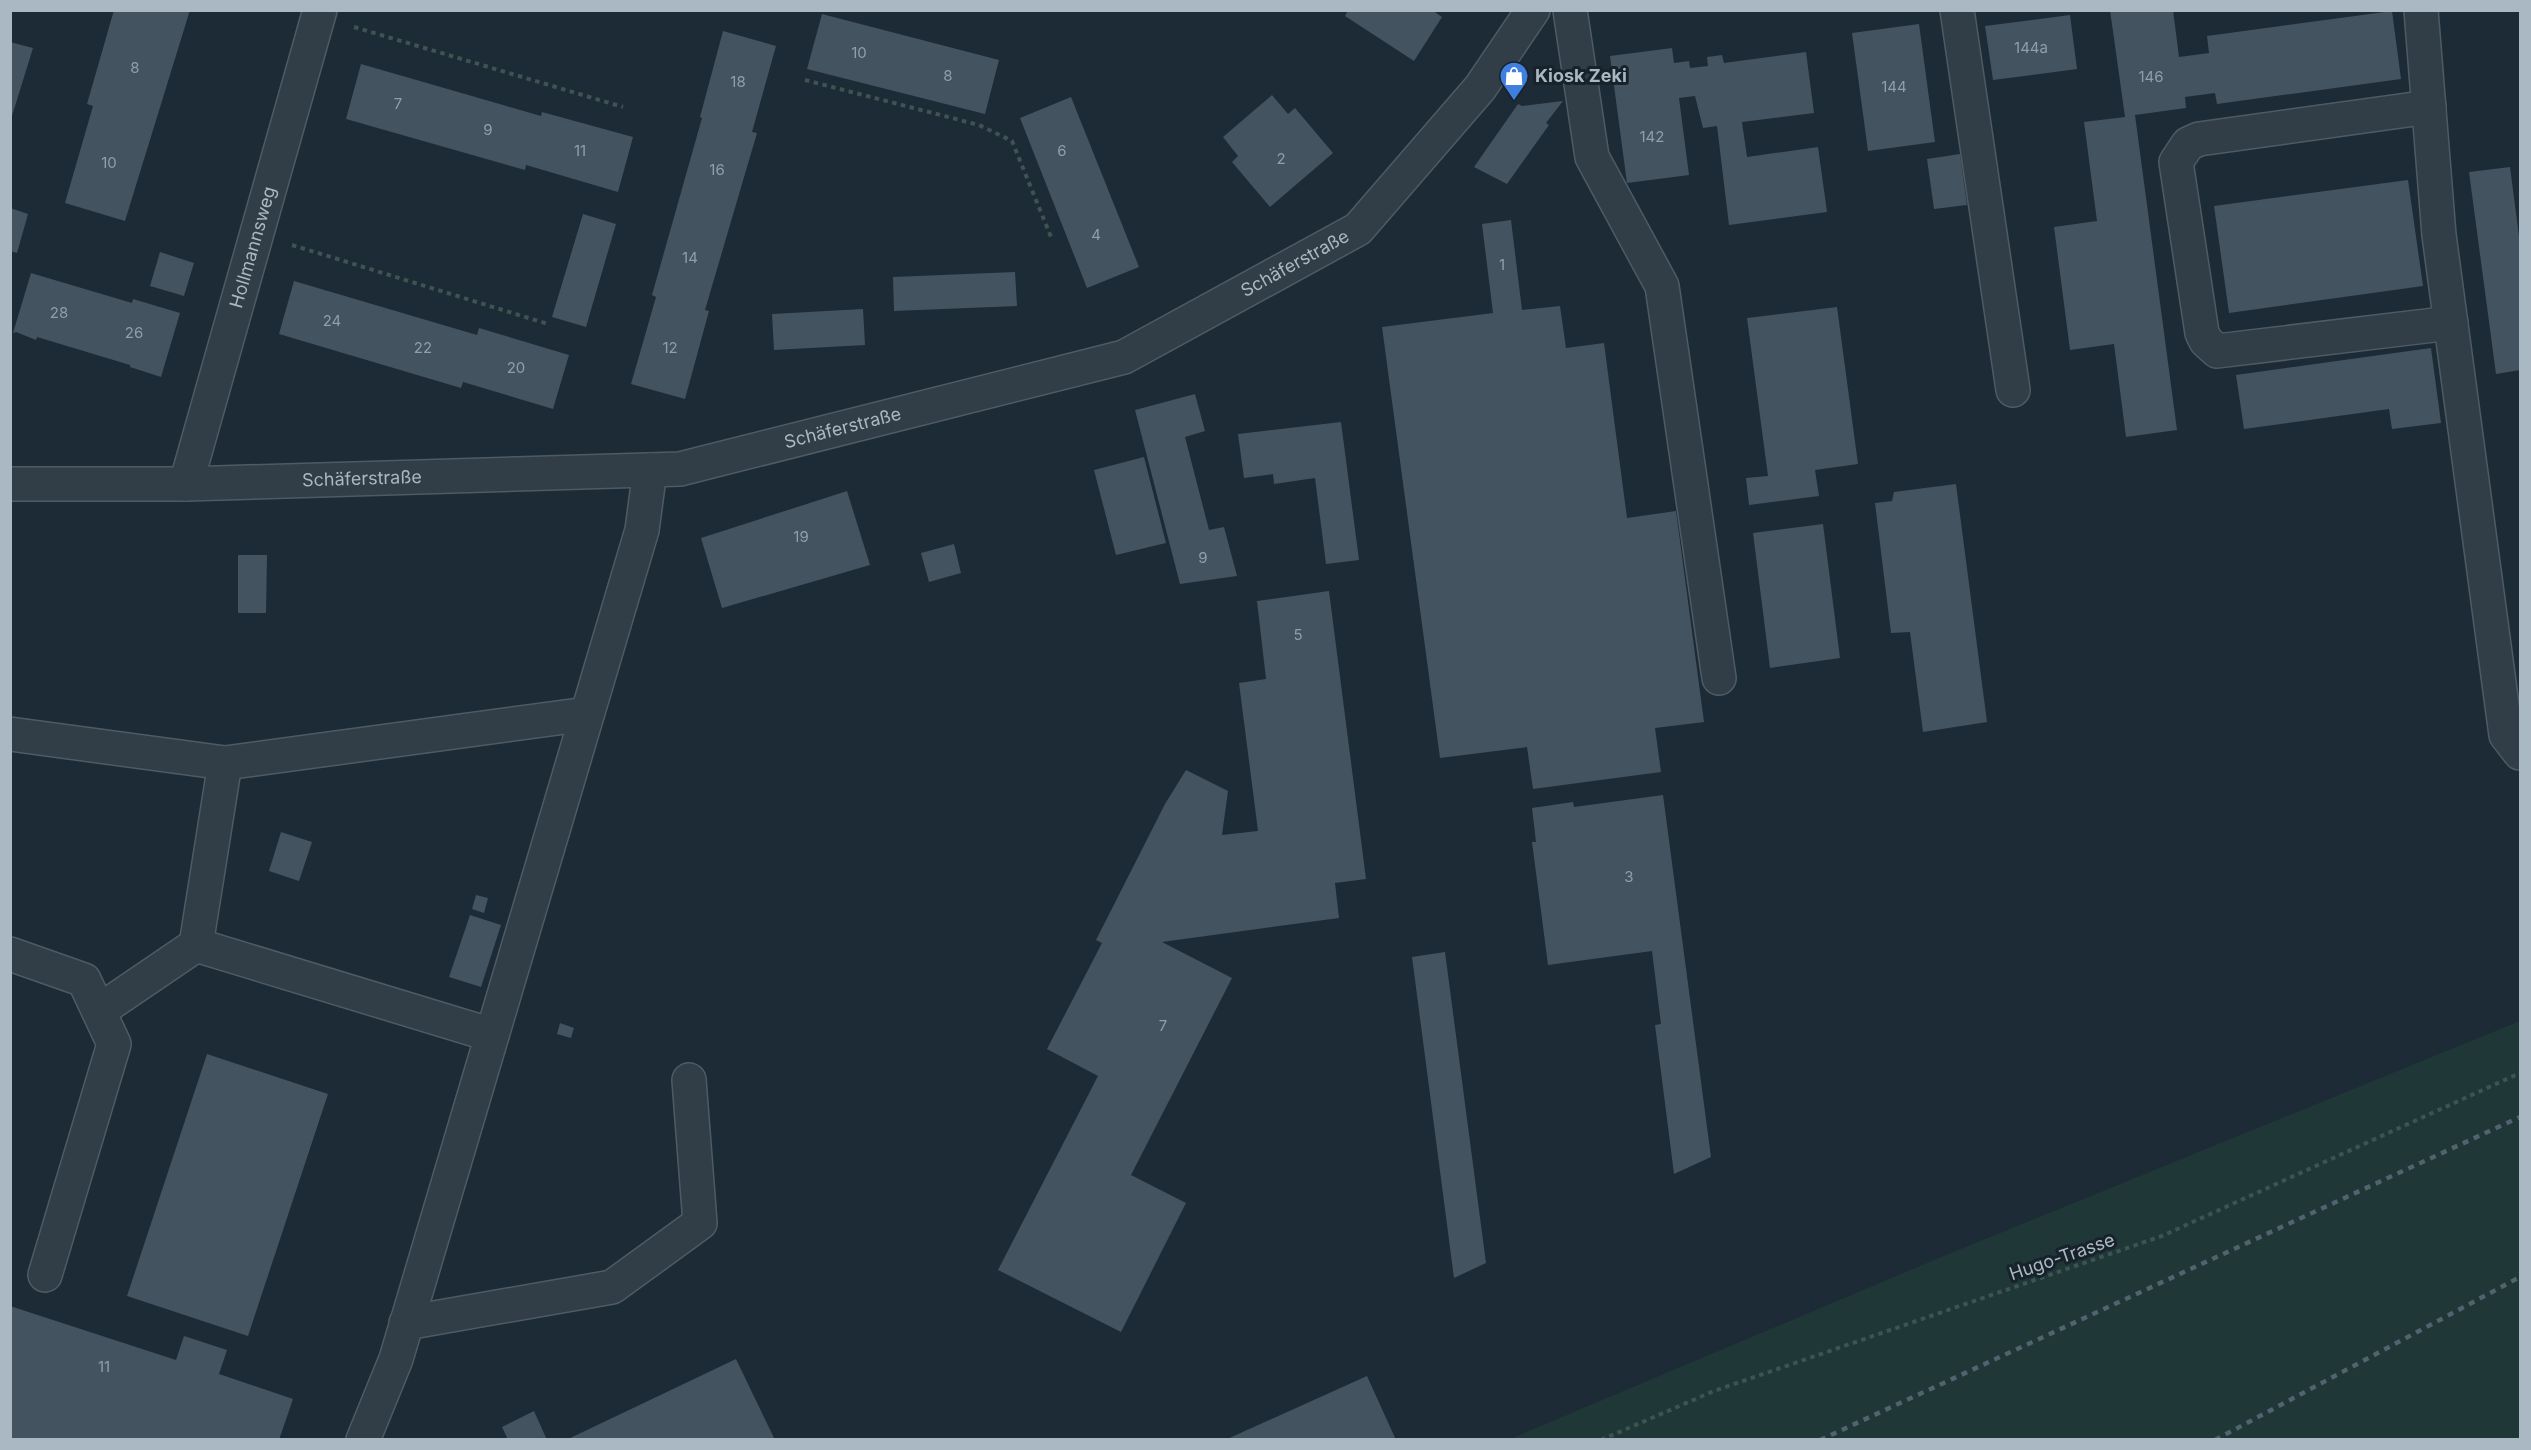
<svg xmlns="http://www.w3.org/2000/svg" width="2531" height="1450" viewBox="0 0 2531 1450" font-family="Inter,sans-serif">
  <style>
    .green { fill: #1f3737 }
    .building { fill: #435360 }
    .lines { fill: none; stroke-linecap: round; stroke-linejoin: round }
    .minor-casing { stroke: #4e5b65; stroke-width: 36 }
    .path { stroke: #3d5453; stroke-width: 4; stroke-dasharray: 4.5 4.5; stroke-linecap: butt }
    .minor { stroke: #313d47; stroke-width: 33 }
    .rail { stroke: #52626e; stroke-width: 4.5; stroke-dasharray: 6 6; stroke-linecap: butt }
    .labels { text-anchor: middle; stroke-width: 6; stroke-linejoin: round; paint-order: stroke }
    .number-label { font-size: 15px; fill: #909fab }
    .poi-label { font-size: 18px; font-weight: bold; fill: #aab8c4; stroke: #17222b; text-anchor: start }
    .street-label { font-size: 18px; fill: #aab8c4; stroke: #17222b }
  </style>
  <rect width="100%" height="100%" fill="#1d2b36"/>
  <!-- green -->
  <path class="green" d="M2520,1021V1439H1510L1946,1255Z"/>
  <!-- building -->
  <path class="building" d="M114,10H190L125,221L65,203L93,106L87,104Z
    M1348,10H1432L1442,17L1414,61L1345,16Z
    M2110,10H2173L2179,57L2209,53L2207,36L2392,11L2401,79L2217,104L2215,93L2185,97L2186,108L2135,115L2177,430L2126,437L2114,344L2070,350L2054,227L2097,221L2084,122L2125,117Z
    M822,14L999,60L985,114L807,69Z
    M2070,15L2077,69L1993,80L1985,26Z
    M1919,24L1935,142L1868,151L1852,33Z
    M723,31L776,46L752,132L757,133L705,310L709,311L685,399L631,384L656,297L652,295L702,118L700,117Z
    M10,42L33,48L11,119L10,118Z
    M1672,48L1674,63L1689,61L1690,68L1708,66L1707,57L1722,55L1724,63L1806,52L1814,113L1742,122L1747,157L1818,147L1827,212L1729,225L1717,126L1703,128L1695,96L1679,98L1689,175L1627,183L1610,56Z
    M361,64L541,116L542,112L633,137L618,192L526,165L525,170L346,119Z
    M1272,95L1288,114L1295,108L1333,153L1270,207L1232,162L1238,156L1223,137Z
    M1071,97L1139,267L1087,288L1020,118Z
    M1563,101L1546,123L1549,125L1507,184L1474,167L1518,104L1522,106Z
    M1960,154L1967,205L1934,209L1927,159Z
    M2510,167L2520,244V370L2496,374L2469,172Z
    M2408,180L2423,286L2229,313L2214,206Z
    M10,208L28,214L17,253L10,251Z
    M583,214L616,224L586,327L552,317Z
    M1511,220L1522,310L1560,306L1566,348L1604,343L1627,518L1676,511L1704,722L1655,728L1661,772L1533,789L1527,747L1440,758L1382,327L1493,313L1482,224Z
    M160,252L194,263L184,296L150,286Z
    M1015,272L1017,306L894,311L893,277Z
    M31,273L132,303L133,299L180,313L161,377L130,367V365L37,337L36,340L16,332L13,333Z
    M294,281L477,335L479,328L569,355L553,409L463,382L461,388L279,334Z
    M1837,307L1858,464L1815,470L1819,496L1749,505L1746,478L1768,476L1747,318Z
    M863,309L865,345L774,350L772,314Z
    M2431,348L2441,423L2392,429L2389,409L2244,429L2236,375Z
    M1195,394L1205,431L1185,437L1209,530L1224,527L1237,576L1180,584L1135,410Z
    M1341,422L1359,560L1326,564L1315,478L1274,484L1273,474L1244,478L1238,434Z
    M1144,457L1166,543L1116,555L1094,470Z
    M1956,484L1987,722L1923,732L1910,632L1891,633L1875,503L1892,501L1894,492Z
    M847,491L870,565L722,608L701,538Z
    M1823,524L1840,658L1770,668L1753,533Z
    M954,544L961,573L929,582L921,553Z
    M238,555H267L266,613H238Z
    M1329,591L1366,879L1335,883L1339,918L1162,942L1232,978L1131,1175L1186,1203L1121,1332L998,1270L1098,1076L1047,1049L1102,943L1096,940L1165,804L1186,770L1228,791L1222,835L1258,831L1239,683L1266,679L1257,601Z
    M1663,795L1711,1157L1674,1174L1655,1025L1661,1024L1652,951L1548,965L1532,842H1536L1532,808L1573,802L1574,807Z
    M281,832L312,842L299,881L269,871Z
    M476,895L488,898L484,913L472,909Z
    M470,915L501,925L481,987L449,977Z
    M1445,952L1486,1263L1454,1278L1412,957Z
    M560,1023L574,1028L571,1038L557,1034Z
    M207,1054L328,1094L248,1336L127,1296Z
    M10,1306L176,1360L184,1336L227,1350L219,1374L293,1399L279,1440H10Z
    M736,1359L775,1440H566Z
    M1367,1376L1396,1440H1225Z
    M534,1411L547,1440H508L502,1427Z"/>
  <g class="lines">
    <!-- minor casing -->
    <g class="minor-casing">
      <g id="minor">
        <path d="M1570,10L1592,157L1662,286L1719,678"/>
        <path d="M1957,10L2013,390"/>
        <path d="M2421,10L2439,235L2506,735L2520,753"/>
        <path d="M2429,107L2199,139L2188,144L2176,162L2202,333L2206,341L2217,351L2451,323"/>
        <path id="s1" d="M10,484H186L680,469L1124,357L1358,229L1480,88L1533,10"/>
        <path id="s2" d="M186,484L320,10"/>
        <path d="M10,734L225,763L587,714"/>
        <path d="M196,945L492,1035"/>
        <path d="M10,954L84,980L114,1044L45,1275"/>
        <path d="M99,1011L196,945L225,763"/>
        <path d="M406,1323L612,1287L700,1223L689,1080"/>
        <path d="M363,1440L396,1359L642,530L650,470"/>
      </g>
    </g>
    <!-- path -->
    <path class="path" d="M354,27L623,107
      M805,80L979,125L1012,141L1051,237
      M292,245L548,324
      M1601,1440L1714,1391L2162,1236L2520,1073"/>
    <!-- minor -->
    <use href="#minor" class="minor"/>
    <!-- rail -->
    <path class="rail" d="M1820,1440L2520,1117
      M2215,1440L2520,1277"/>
  </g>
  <!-- icons -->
  <defs>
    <g id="shop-pin" transform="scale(1.5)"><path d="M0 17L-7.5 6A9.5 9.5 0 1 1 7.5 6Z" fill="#3f7fe0" stroke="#17222b"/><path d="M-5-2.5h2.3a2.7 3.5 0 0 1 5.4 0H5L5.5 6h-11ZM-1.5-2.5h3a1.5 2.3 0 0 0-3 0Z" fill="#fff"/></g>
  </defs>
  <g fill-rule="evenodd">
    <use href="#shop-pin" x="1514" y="76"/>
  </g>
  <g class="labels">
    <!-- number labels -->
    <g class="number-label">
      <text x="2031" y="53">144a</text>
      <text x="859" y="58">10</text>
      <text x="135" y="73">8</text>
      <text x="948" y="81">8</text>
      <text x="2151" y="82">146</text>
      <text x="738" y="87">18</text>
      <text x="1894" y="92">144</text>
      <text x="398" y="109">7</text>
      <text x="488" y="135">9</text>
      <text x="1652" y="142">142</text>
      <text x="580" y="156">11</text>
      <text x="1062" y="156">6</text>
      <text x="1281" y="164">2</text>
      <text x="109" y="168">10</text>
      <text x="717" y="175">16</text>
      <text x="1096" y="240">4</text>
      <text x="690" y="263">14</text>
      <text x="1502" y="270">1</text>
      <text x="59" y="318">28</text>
      <text x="332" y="326">24</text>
      <text x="134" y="338">26</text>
      <text x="423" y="353">22</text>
      <text x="670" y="353">12</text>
      <text x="516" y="373">20</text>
      <text x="801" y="542">19</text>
      <text x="1203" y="563">9</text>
      <text x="1298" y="640">5</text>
      <text x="1629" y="882">3</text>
      <text x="1163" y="1031">7</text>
      <text x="104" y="1372">11</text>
    </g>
    <!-- poi labels -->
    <g class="poi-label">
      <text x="1535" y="82">Kiosk Zeki</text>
    </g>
    <!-- street labels -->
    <g class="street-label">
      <text dy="6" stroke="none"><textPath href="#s2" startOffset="246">Hollmannsweg</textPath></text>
      <text dy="6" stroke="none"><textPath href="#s1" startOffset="1323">Schäferstraße</textPath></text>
      <text dy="6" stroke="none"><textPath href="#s1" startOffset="838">Schäferstraße</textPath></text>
      <text dy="6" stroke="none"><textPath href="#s1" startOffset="352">Schäferstraße</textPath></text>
      <text transform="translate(2062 1257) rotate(-19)" y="6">Hugo-Trasse</text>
    </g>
  </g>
  <!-- border -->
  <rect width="2531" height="1450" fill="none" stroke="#aab8c4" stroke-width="24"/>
</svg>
